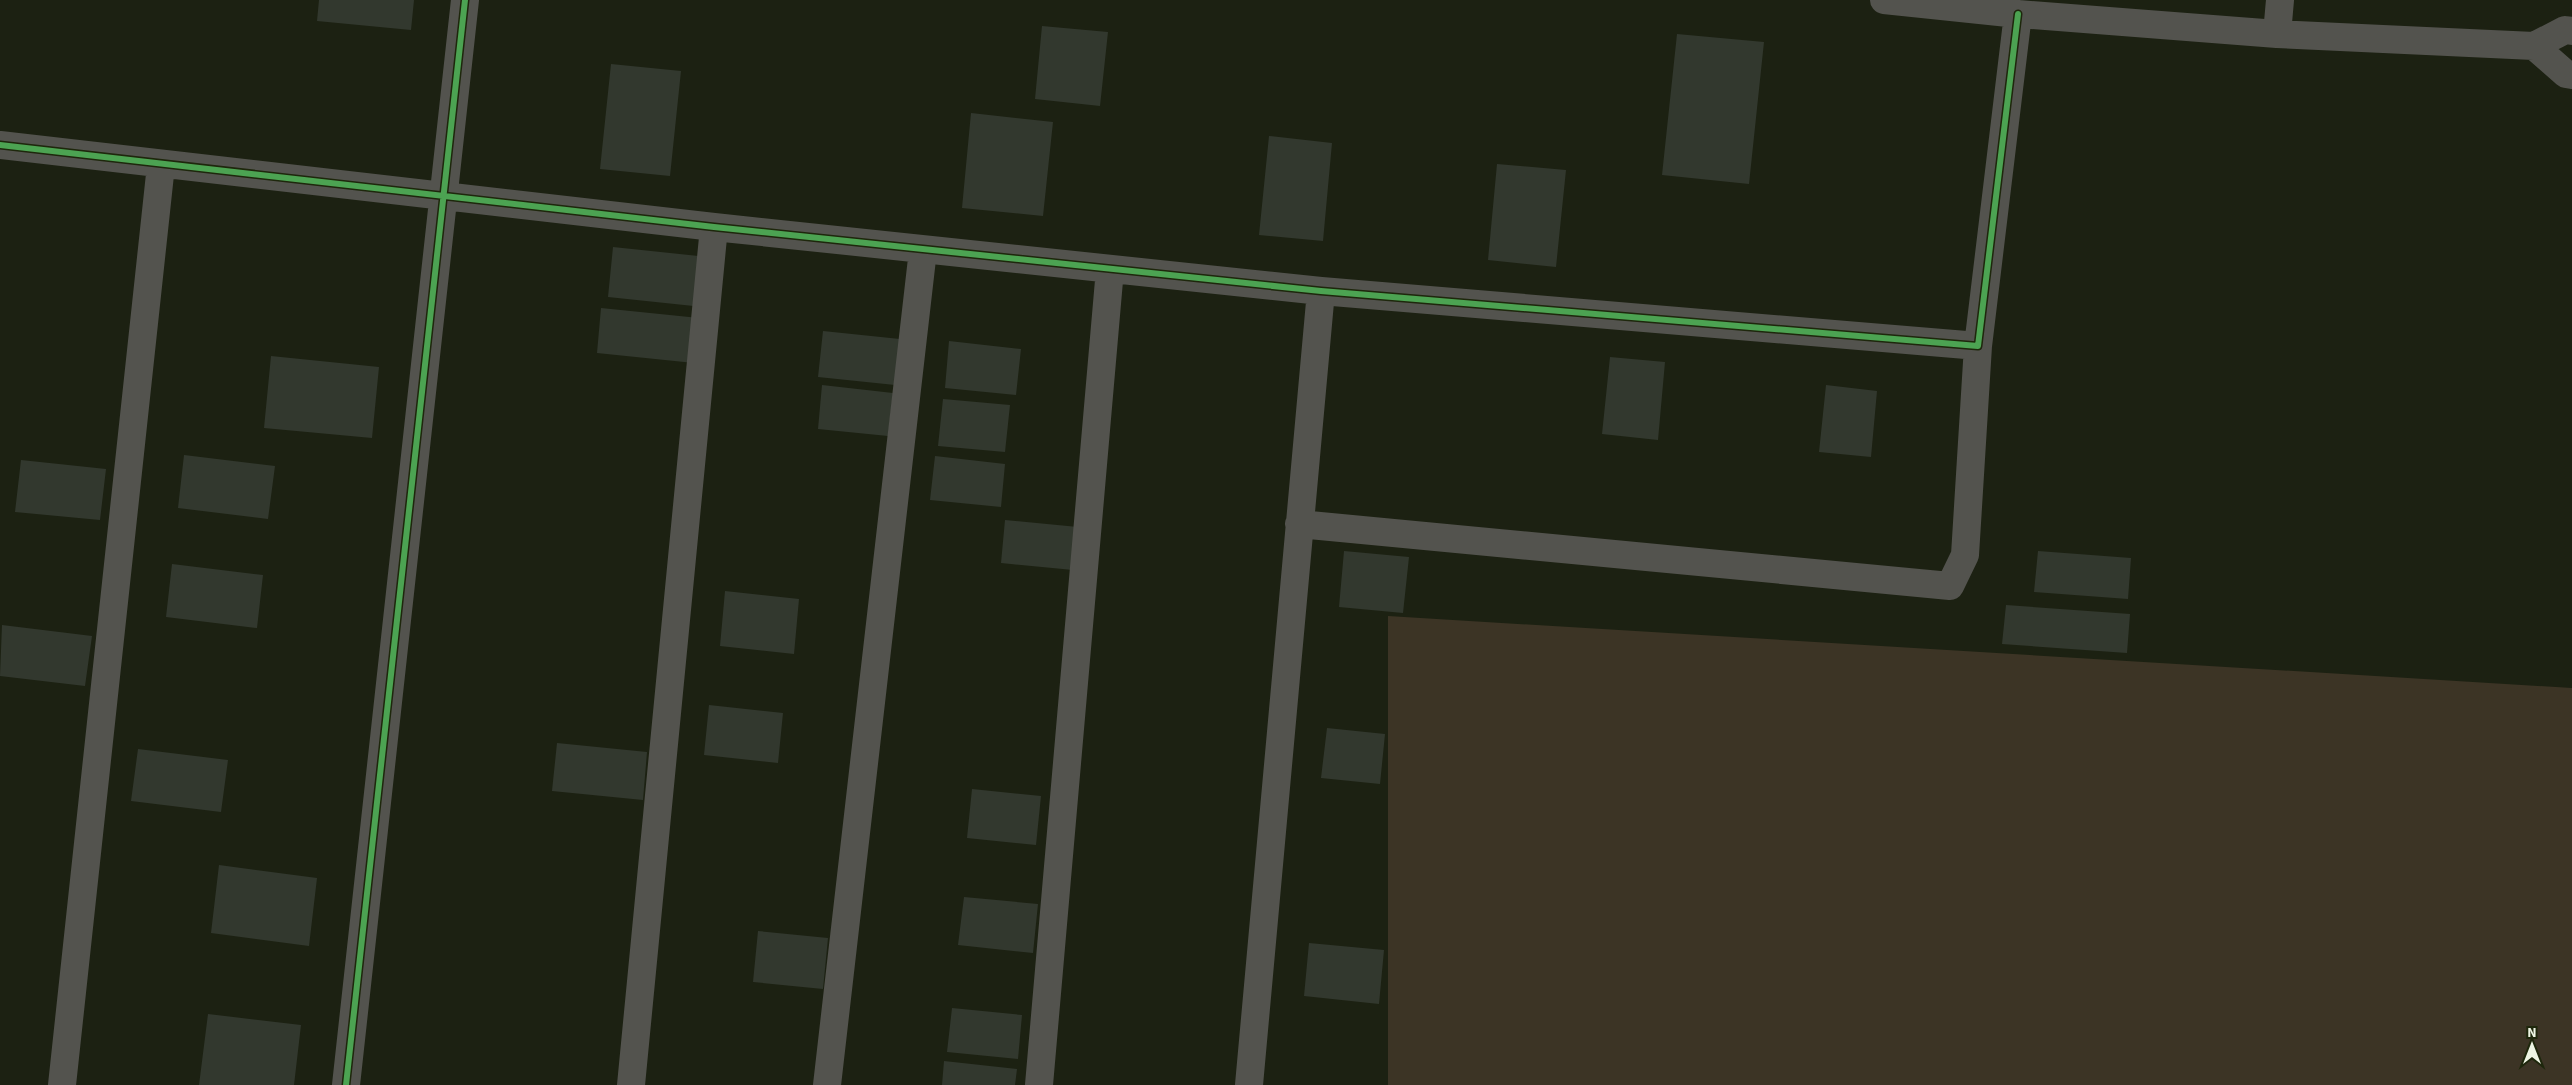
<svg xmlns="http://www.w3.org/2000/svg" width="2572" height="1085" viewBox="0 0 2572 1085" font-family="'Source Sans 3',sans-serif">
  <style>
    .green { fill: #3c3425 }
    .building { fill: #32382e }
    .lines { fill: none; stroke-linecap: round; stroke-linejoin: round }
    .minor { stroke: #53534e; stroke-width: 28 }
    .cycleway-casing { stroke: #1e270c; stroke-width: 9 }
    .cycleway { stroke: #4ca352; stroke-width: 6 }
  </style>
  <rect width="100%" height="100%" fill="#1c2112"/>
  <!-- green -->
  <path class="green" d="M1388,616L2572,688V1085H1388Z"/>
  <!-- building -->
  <path class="building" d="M319,0H414L411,30L317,21Z
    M1042,26L1108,32L1100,106L1035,99Z
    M1677,34L1764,42L1749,184L1662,175Z
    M611,64L681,71L670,176L600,169Z
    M971,113L1053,122L1043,216L962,208Z
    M1269,136L1332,143L1323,241L1259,235Z
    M1497,164L1566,170L1556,267L1488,260Z
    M613,247L708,257L703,307L608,297Z
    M601,308L699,318L694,363L597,353Z
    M823,331L900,339L895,385L818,377Z
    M949,341L1021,349L1016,395L945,388Z
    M271,356L379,367L372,438L264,428Z
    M1610,357L1665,362L1658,440L1602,434Z
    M822,385L893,393L888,436L818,429Z
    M1826,385L1877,391L1871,457L1819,452Z
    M943,399L1010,405L1005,452L938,446Z
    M184,455L275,466L268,519L178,508Z
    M935,456L1005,464L1001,507L930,500Z
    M21,460L106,469L100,520L15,512Z
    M1005,520L1078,527L1073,570L1001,563Z
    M1344,551L1409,557L1403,613L1339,607Z
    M2038,551L2131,558L2128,599L2034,592Z
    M172,564L263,575L257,628L166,617Z
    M725,591L799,599L794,654L720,646Z
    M2006,605L2130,614L2127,653L2002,644Z
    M2,625L92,636L85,686L0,676Z
    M709,705L783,713L778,763L704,755Z
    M1327,728L1385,734L1380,784L1321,778Z
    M557,743L647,752L643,800L552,791Z
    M138,749L228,760L221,812L131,801Z
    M972,789L1041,796L1036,845L967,838Z
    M219,865L317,878L309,946L211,933Z
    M964,897L1038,904L1033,953L958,945Z
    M758,931L828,938L823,989L753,982Z
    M1309,943L1384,950L1379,1004L1304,996Z
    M952,1008L1022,1015L1018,1059L947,1052Z
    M208,1014L301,1025L294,1085H199Z
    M944,1061L1017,1069L1015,1085H942Z"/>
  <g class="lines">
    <!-- minor -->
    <path class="minor" d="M1884,0L2018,14L2277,34L2534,46
      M2572,31L2565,30L2534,46L2566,74L2572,75
      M2277,34L2280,0
      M0,145L714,227L1321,291L1978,346L2018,14
      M1299,524L1950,586L1965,555L1978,346
      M62,1085L161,165
      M346,1085L465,0
      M631,1085L714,227
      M827,1085L923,250
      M1039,1085L1110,269
      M1249,1085L1321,291"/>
    <!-- cycleway casing -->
    <g class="cycleway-casing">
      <path id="cycleway" d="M0,145L714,227L1321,291L1978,346L2018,14
        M346,1085L465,0"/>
    </g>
    <!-- cycleway -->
    <use href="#cycleway" class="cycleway"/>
  </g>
  <!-- north arrow -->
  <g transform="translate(2532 1045)" stroke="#1e270c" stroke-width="4" paint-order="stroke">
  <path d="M0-4L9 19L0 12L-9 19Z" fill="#eef5e4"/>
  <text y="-8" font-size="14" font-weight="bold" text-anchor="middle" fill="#eef5e4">N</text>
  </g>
</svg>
